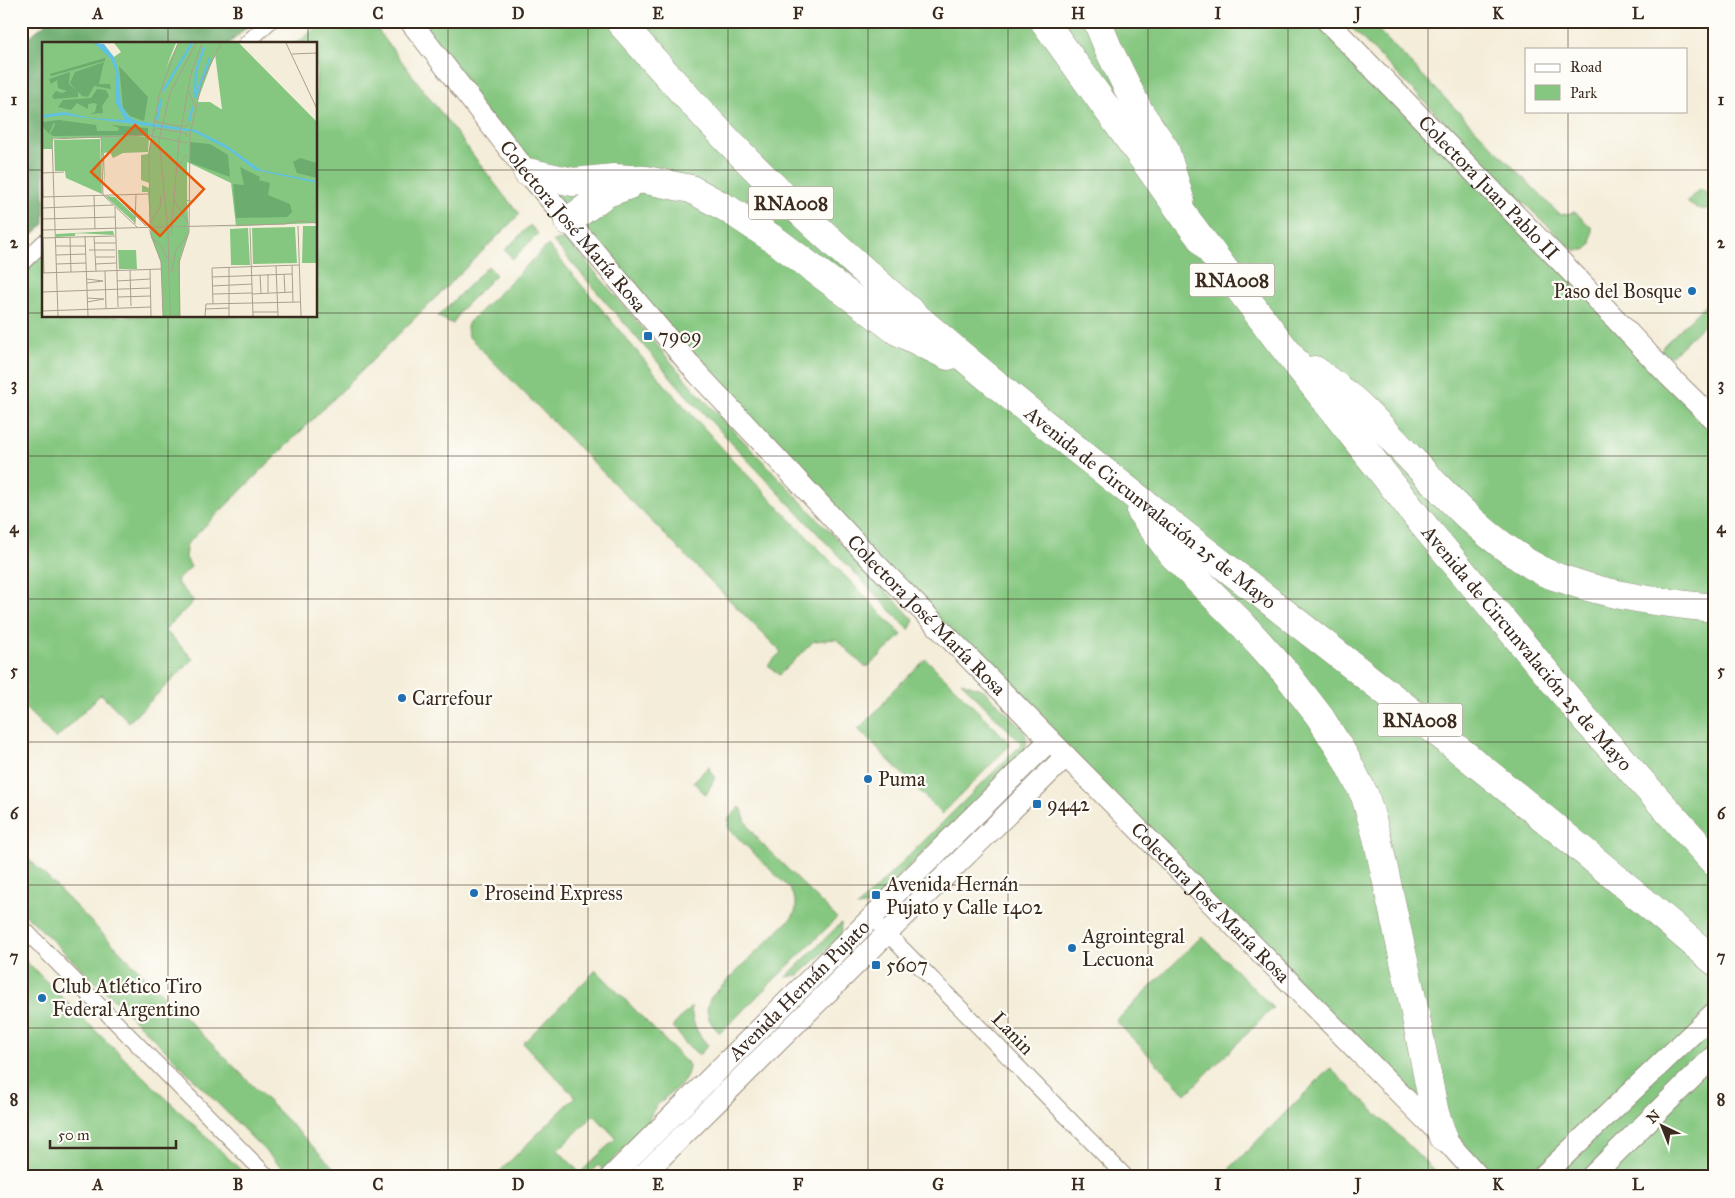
<svg xmlns="http://www.w3.org/2000/svg" width="1735" height="1198" viewBox="0 0 1735 1198" font-family="'IM FELL Great Primer',serif">
  <style>
    .green { fill: #85c780; stroke: #60784f; fill-rule: evenodd }
    .forest { fill: #6cac6e; stroke: #546b46 }
    .lines { fill: none; stroke-linecap: round; stroke-linejoin: round }
    .street-casing { stroke: #988c7c; stroke-width: 17 }
    .secondary-casing { stroke: #988c7c; stroke-width: 23 }
    .highway-casing { stroke: #988c7c; stroke-width: 29 }
    .street { stroke: #fff; stroke-width: 15 }
    .secondary { stroke: #fff; stroke-width: 21 }
    .highway { stroke: #fff; stroke-width: 28 }
    .grid { fill: none; stroke: #3b2a1e; stroke-width: 1; stroke-opacity: 0.55 }
    .poi-dot { fill: #1f6fb2; stroke: #fdfcf7; stroke-width: 2 }
    .labels { text-anchor: middle; stroke-width: 4.5; stroke-linejoin: round; paint-order: stroke }
    .shield { fill: #fdfcf7; stroke: #75695f; stroke-width: 1 }
    .shield-label { font-size: 19px; font-weight: bold; fill: #3b2a1e }
    .street-label { font-size: 20px; fill: #3b2a1e; stroke: #fdfcf7 }
    .poi-label { font-size: 20px; fill: #3b2a1e; stroke: #fdfcf7; text-anchor: start }
    .inset-river { fill: none; stroke: #61c2df; stroke-width: 2.5 }
    .inset-road { fill: none; stroke: #aa9f8e; stroke-width: 1 }
    .view { fill: #e8590c; fill-opacity: 0.15; stroke: #e8590c; stroke-width: 2.5 }
    .inset-edge { fill: none; stroke: #3b2a1e; stroke-width: 2.5 }
    .neatline { fill: none; stroke: #3b2a1e; stroke-width: 2 }
    .grid-label { font-size: 16px; text-anchor: middle; font-weight: bold; fill: #3b2a1e }
  </style>
  <rect width="100%" height="100%" fill="#fdfcf7"/>
  <filter id="ink" filterUnits="userSpaceOnUse"><feTurbulence type="fractalNoise" baseFrequency=".02" numOctaves="2"/><feDisplacementMap in="SourceGraphic" scale="10" xChannelSelector="R" yChannelSelector="G"/><feConvolveMatrix kernelMatrix="1 2 1 2 8 2 1 2 1" color-interpolation-filters="sRGB"/></filter>
  <filter id="wash" filterUnits="userSpaceOnUse"><feTurbulence type="fractalNoise" baseFrequency=".0096" numOctaves="4" result="noise"/><feDisplacementMap in="SourceGraphic" scale="20" xChannelSelector="R" yChannelSelector="G"/><feGaussianBlur stdDeviation="1.12" result="paint"/><feColorMatrix in="noise" values="0 0 0 0 0 0 0 0 0 0 0 0 0 0 0 0 0 1.4 0 .05"/><feComposite in="paint" operator="in"/></filter>
  <g filter="url(#wash)">
    <rect width="100%" height="100%" fill="#f4edd9"/>
    <!-- green -->
    <path class="green" d="M322,21H371L505,197L520,214L187,544L185,556L191,567L177,580L178,584L194,601L165,630L193,659L129,722L101,694L56,739L21,704V275L44,253V316H316V44H294L305,37Z
      M410,21H1327L1714,420V1177H1479L698,374Z
      M1345,21H1369L1560,215L1575,212L1592,228L1591,245L1585,250H1575L1568,245L1528,207Z
      M1699,189L1705,191L1713,207C1706,212 1693,208 1687,202Z
      M530,225L538,234L513,259L505,250Z
      M556,240H563L574,247L694,389L914,620L909,630L688,397L553,241Z
      M548,245L665,385L732,459L902,635L869,666H864L836,639L814,641L779,675L768,665L781,652L468,336L467,327L469,322Z
      M488,266L496,275L460,311L453,324L439,317L438,316Z
      M1714,296V315L1672,355L1667,357L1662,355L1661,350L1664,345Z
      M926,659L1011,744L942,814L858,729L883,704L890,693Z
      M961,682L984,690L1023,729C1027,736 1027,744 1025,752L870,905L857,907L1021,745V743Z
      M709,766L710,771L715,777L706,795L693,782Z
      M740,807L742,809C744,821 751,831 759,841L837,918L720,1033C709,1022 703,1013 711,997L793,916L796,909V903L790,889L728,828L729,818Z
      M21,851L23,853L343,1177H291L154,1039L21,910Z
      M841,923L842,931L838,939L799,975L786,977Z
      M1202,936L1273,1008L1186,1094L1116,1021Z
      M21,956L104,1039L248,1177H21Z
      M596,970L689,1065C689,1091 649,1098 649,1124L603,1170L598,1165L590,1173L594,1177H494L575,1097L523,1043ZM594,1115L616,1138L580,1173L558,1150Z
      M691,1007C692,1023 697,1034 708,1045L699,1055L684,1042L673,1026Z
      M1330,1068L1441,1177H1221Z"/>
    <!-- forest -->
    <path class="forest" d="M49,21H253L229,44H44V224L21,245V43Z"/>
  </g>
  <g filter="url(#ink)">
    <g class="lines">
      <!-- street casing -->
      <g class="street-casing">
        <path id="street" d="M246,44L270,21
          M21,264L44,242
          M21,926L268,1177
          M881,927L1126,1177"/>
      </g>
      <!-- secondary casing -->
      <g class="secondary-casing">
        <g id="secondary">
          <path id="s1" d="M410,21L527,172L698,374L871,559L1443,1137L1479,1177"/>
          <path id="s2" d="M1327,21L1576,277L1669,376L1714,420"/>
          <path id="s3" d="M611,1177L1050,740"/>
          <path d="M641,1177L1066,756"/>
          <path d="M1542,1177L1714,1013"/>
          <path d="M1591,1177L1714,1056"/>
        </g>
      </g>
      <!-- highway casing -->
      <g class="highway-casing">
        <g id="highway">
          <path id="s4" d="M619,21C666,74 712,126 762,175C932,342 1121,485 1308,631C1446,738 1582,847 1714,961"/>
          <path id="s5" d="M1044,21L1187,220L1278,340L1426,528L1585,719L1714,862"/>
          <path d="M1097,21L1109,50L1139,111L1165,149L1180,199"/>
          <path d="M527,172L573,182L614,178L646,180L691,189L728,209L775,240L897,331L948,356"/>
          <path d="M568,221L607,193L629,185"/>
          <path d="M1315,370C1330,382 1348,394 1362,408C1420,464 1470,533 1544,572C1552,576 1561,578 1569,581C1615,597 1665,603 1714,608"/>
          <path d="M1141,512L1171,553L1243,625L1286,673L1320,717L1345,757L1365,796L1377,837L1412,998L1430,1089L1435,1113L1443,1137"/>
        </g>
      </g>
      <!-- street -->
      <use href="#street" class="street"/>
      <!-- secondary -->
      <use href="#secondary" class="secondary"/>
      <!-- highway -->
      <use href="#highway" class="highway"/>
    </g>
  </g>
  <!-- grid -->
  <path class="grid" d="M168,21V44M308,21V44M448,21V1177M588,21V1177M728,21V1177M868,21V1177M1008,21V1177M1148,21V1177M1288,21V1177M1428,21V1177M1568,21V49M1568,111V1177M21,170H44M316,170H1714M21,313H44M316,313H1714M168,316V1177M308,316V1177M21,456H1714M21,599H1714M21,742H1714M21,885H1714M21,1028H1714"/>
  <!-- markers -->
  <g class="poi-dot">
    <circle cx="1692" cy="291" r="5"/>
    <rect x="643" y="331" width="10" height="10" rx="2.5"/>
    <circle cx="402" cy="698" r="5"/>
    <circle cx="868" cy="779" r="5"/>
    <rect x="1032" y="799" width="10" height="10" rx="2.5"/>
    <circle cx="474" cy="893" r="5"/>
    <rect x="871" y="890" width="10" height="10" rx="2.5"/>
    <circle cx="1072" cy="948" r="5"/>
    <rect x="871" y="960" width="10" height="10" rx="2.5"/>
    <circle cx="42" cy="998" r="5"/>
  </g>
  <g class="labels">
    <!-- shield labels -->
    <g class="shield">
      <rect x="748.5" y="186.5" width="85" height="33" rx="4"/>
      <rect x="1189.5" y="263.5" width="85" height="33" rx="4"/>
      <rect x="1377.5" y="703.5" width="85" height="33" rx="4"/>
    </g>
    <g class="shield-label">
      <text x="791" y="210">RNA008</text>
      <text x="1232" y="287">RNA008</text>
      <text x="1420" y="727">RNA008</text>
    </g>
    <!-- street labels -->
    <g class="street-label">
      <text dy="7" stroke="none"><textPath href="#s2" startOffset="232">Colectora Juan Pablo II</textPath></text>
      <text dy="7" stroke="none"><textPath href="#s1" startOffset="262">Colectora José María Rosa</textPath></text>
      <text dy="7" stroke="none"><textPath href="#s4" startOffset="722">Avenida de Circunvalación 25 de Mayo</textPath></text>
      <text dy="7" stroke="none"><textPath href="#s1" startOffset="788">Colectora José María Rosa</textPath></text>
      <text dy="7" stroke="none"><textPath href="#s5" startOffset="792">Avenida de Circunvalación 25 de Mayo</textPath></text>
      <text dy="7" stroke="none"><textPath href="#s1" startOffset="1192">Colectora José María Rosa</textPath></text>
      <text dy="7" stroke="none"><textPath href="#s3" startOffset="265">Avenida Hernán Pujato</textPath></text>
      <text transform="translate(1013 1033) rotate(46)" y="7">Lanin</text>
    </g>
    <!-- poi labels -->
    <g class="poi-label">
      <text x="1682" y="298" text-anchor="end">Paso del Bosque</text>
      <text x="658" y="343">7909</text>
      <text x="412" y="705">Carrefour</text>
      <text x="878" y="786">Puma</text>
      <text x="1047" y="811">9442</text>
      <text x="886" y="891">Avenida Hernán<tspan x="886" dy="23">Pujato y Calle 1402</tspan></text>
      <text x="484" y="900">Proseind Express</text>
      <text x="1082" y="943">Agrointegral<tspan x="1082" dy="23">Lecuona</tspan></text>
      <text x="886" y="972">5607</text>
      <text x="52" y="993">Club Atlético Tiro<tspan x="52" dy="23">Federal Argentino</tspan></text>
    </g>
  </g>
  <!-- overview -->
  <g transform="translate(42 42)">
    <rect width="275" height="275" fill="#f4edd9"/>
    <path d="M0,1H56L72,15L79,10L72,1H134L124,26L136,1H197L275,80V181L149,186L194,184L189,141L145,120V158H152L145,159L147,190L138,216V274H121L119,220L109,195L106,150H93H100V143L107,146V141L99,138V113L106,112L109,95L95,94L107,95L106,110L81,111L71,116L68,110L62,111L63,146L59,96H11L10,107H0ZM173,12L180,67H179L168,60H155ZM58,97L60,152L24,136L23,129H13L12,98ZM63,154L73,155L93,174V181ZM261,184H275V221H260ZM253,185L255,221L211,222L210,186ZM206,186L208,223H189L188,187ZM71,189L72,193L33,191V194L14,195V192ZM76,208H94L95,227H77Z" fill="#85c780" fill-rule="evenodd"/>
    <path d="M63,16V19L9,34L8,32ZM62,20L57,42H68L69,47L52,44L46,55L40,54L28,41L33,30ZM77,24L106,55L102,79L88,74L81,66ZM28,30L27,42L36,49V55L12,57L10,54L14,49L20,51L25,49L16,46L15,38L9,42L7,37ZM55,47L64,48L67,54L60,64L61,71L48,72L53,70L55,62L52,61L46,62V67L35,61L29,68L16,65L21,58L49,56ZM17,78L54,83L55,89H76L77,86L69,83L106,86V93L11,94L8,92L13,83L12,80L7,92L0,84L1,80ZM148,100L168,102L186,113L188,135L147,120ZM258,116L275,121V136L255,131L251,120ZM198,125L218,135L217,138L228,141L226,153L248,162L250,170L245,175L194,176L191,142L202,143Z" fill="#6cac6e"/>
    <path d="M52,1L62,2L72,15L76,26L79,62L86,74L95,79L154,88L184,103L219,128L275,139V141L213,128L187,108L152,90L22,73L0,76V73L22,70L49,76L83,78L73,59L74,30L69,17Z" fill="#61c2df"/>
    <path class="inset-river" d="M121,49L150,1M153,53L154,30L162,5M153,56L168,16M115,78L119,57M147,79L151,64"/>
    <path class="inset-road" d="M244,1L275,67M250,12L275,11M147,49L153,64M113,76L115,80L142,85L148,81M111,89L114,86L143,91L146,95M59,94L61,153L95,185M0,119L1,155M135,125L145,113M0,131L22,130M52,153L53,187M73,153L104,184M0,155L107,152M132,158L146,181M73,165L76,265M0,166L71,163M0,177L73,175M108,181L118,165L119,154M93,182L94,153M256,184L259,274M208,186L211,274M0,188L243,182L257,179L275,181M129,192L137,98L149,32L160,1M43,194L46,274M52,194L54,229M28,195L29,230M109,195L120,205L125,216M0,196L73,194M1,196L2,231M53,201H74M13,204H44M47,208H73M14,213L44,212M54,215H73M14,222L44,221M53,222L74,221M250,223L251,260M234,224L236,274M88,228L89,264M108,228L109,274M63,229L64,267M130,230L134,208L146,193M0,231L120,227M226,232V251M242,232L243,251M218,233L219,251M170,235L250,232M45,237L61,239M75,239L108,237M45,241L61,239M170,244L210,242M0,250L108,246M171,252L210,251M210,252L251,250M76,255L109,254M45,256L62,257M45,260L62,257M171,262L170,226L257,223M163,267L187,266M0,269L109,265M211,270H236M16,274L10,97L105,93L145,101M121,274L119,220L108,190L107,112L117,54L136,1M128,274L126,189L117,98L128,51L154,1M138,274L137,221L147,190L148,92L160,40L179,1M163,274L164,262L259,260M187,274V225"/>
    <path class="view" d="M93,83L162,147L118,194L49,130Z"/>
    <rect width="275" height="275" class="inset-edge"/>
  </g>
  <!-- margin -->
  <rect width="1735" height="1198" fill="none" stroke="#fdfcf7" stroke-width="55"/>
  <!-- legend -->
  <rect x="1525" y="48" width="162" height="65" fill="#fdfcf7" stroke="#afa8a0"/>
  <rect x="1535" y="64" width="25" height="8" fill="#ffffff" stroke="#afa8a0"/>
  <text x="1570" y="72" font-size="15" fill="#3b2a1e">Road</text>
  <rect x="1535" y="85" width="25" height="15" fill="#85c780" stroke="#afa8a0"/>
  <text x="1570" y="98" font-size="15" fill="#3b2a1e">Park</text>
  <!-- north arrow -->
  <g transform="translate(1662 1126) rotate(317)" stroke="#fdfcf7" stroke-width="4" paint-order="stroke">
  <path d="M0-4L9 19L0 12L-9 19Z" fill="#3b2a1e"/>
  <text y="-8" font-size="14" font-weight="bold" text-anchor="middle" fill="#3b2a1e">N</text>
  </g>
  <!-- scale -->
  <path d="M50 1140v8h126v-8" fill="none" stroke="#3b2a1e" stroke-width="2.5"/>
  <text x="58" y="1140" font-size="15" fill="#3b2a1e" stroke="#fdfcf7" stroke-width="4" paint-order="stroke">50 m</text>
  <rect x="28" y="28" width="1680" height="1142" class="neatline"/>
  <g class="grid-label">
    <text x="98" y="19">A</text>
    <text x="238" y="19">B</text>
    <text x="378" y="19">C</text>
    <text x="518" y="19">D</text>
    <text x="658" y="19">E</text>
    <text x="798" y="19">F</text>
    <text x="938" y="19">G</text>
    <text x="1078" y="19">H</text>
    <text x="1218" y="19">I</text>
    <text x="1358" y="19">J</text>
    <text x="1498" y="19">K</text>
    <text x="1638" y="19">L</text>
    <text x="14" y="105">1</text>
    <text x="1721" y="105">1</text>
    <text x="14" y="248">2</text>
    <text x="1721" y="248">2</text>
    <text x="14" y="390">3</text>
    <text x="1721" y="390">3</text>
    <text x="14" y="533">4</text>
    <text x="1721" y="533">4</text>
    <text x="14" y="676">5</text>
    <text x="1721" y="676">5</text>
    <text x="14" y="819">6</text>
    <text x="1721" y="819">6</text>
    <text x="14" y="962">7</text>
    <text x="1721" y="962">7</text>
    <text x="14" y="1105">8</text>
    <text x="1721" y="1105">8</text>
    <text x="98" y="1190">A</text>
    <text x="238" y="1190">B</text>
    <text x="378" y="1190">C</text>
    <text x="518" y="1190">D</text>
    <text x="658" y="1190">E</text>
    <text x="798" y="1190">F</text>
    <text x="938" y="1190">G</text>
    <text x="1078" y="1190">H</text>
    <text x="1218" y="1190">I</text>
    <text x="1358" y="1190">J</text>
    <text x="1498" y="1190">K</text>
    <text x="1638" y="1190">L</text>
  </g>
</svg>
